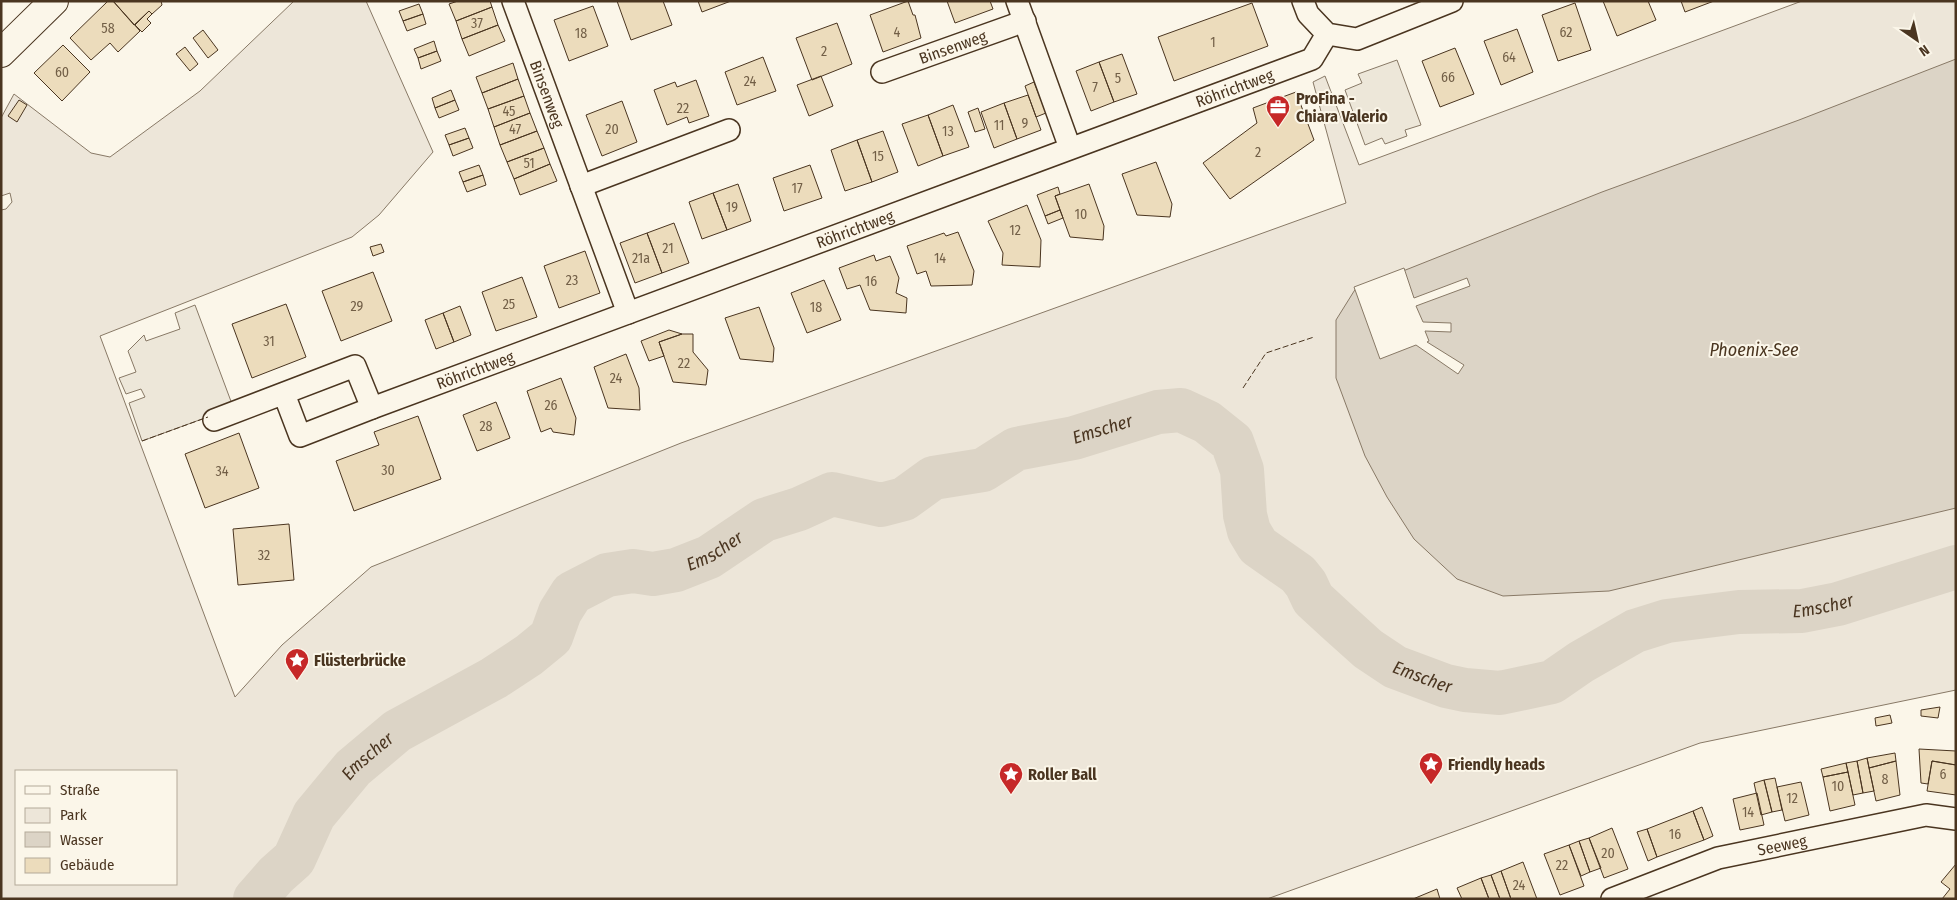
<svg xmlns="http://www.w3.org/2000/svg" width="1957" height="900" viewBox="0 0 1957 900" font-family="'Fira Sans Condensed',sans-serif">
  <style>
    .green { fill: #ede6d9; stroke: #887966; fill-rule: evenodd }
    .parking { fill: #ede7d9; stroke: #887966 }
    .water { fill: #dcd4c6; stroke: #887966 }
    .pier { fill: #fbf6e9; stroke: #887966 }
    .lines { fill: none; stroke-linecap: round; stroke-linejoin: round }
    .river { stroke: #dcd4c6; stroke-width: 44 }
    .building { fill: #ecdcbc; stroke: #4a3520 }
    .minor-casing { stroke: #4a3520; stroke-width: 24 }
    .secondary-casing { stroke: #4a3520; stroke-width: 30 }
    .minor { stroke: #fbf6e9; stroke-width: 21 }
    .secondary { stroke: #fbf6e9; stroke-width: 28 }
    .fence { stroke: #4a3520; stroke-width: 1; stroke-dasharray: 6 2.5; stroke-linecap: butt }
    .labels { text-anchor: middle; stroke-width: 4; stroke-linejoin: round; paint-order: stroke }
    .number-label { font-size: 14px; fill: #725f47 }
    .street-label { font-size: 16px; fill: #4a3520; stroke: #fbf6e9 }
    .poi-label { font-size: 16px; font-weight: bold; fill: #4a3520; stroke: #fbf6e9; text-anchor: start }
    .water-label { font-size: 18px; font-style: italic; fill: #4a3520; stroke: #fbf6e9 }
  </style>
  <rect width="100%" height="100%" fill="#fbf6e9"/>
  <!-- green -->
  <path class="green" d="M294,1H366L433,152L379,215L352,237L100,336L235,697L282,645L371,567L681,443L1346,203L1313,82L1325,76L1359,165L1802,1H1956V690L1700,743L1267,899H1V210L6,209L12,202L10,193L1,196V118L14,94L91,153L110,157L200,91ZM16,771H176V884H16Z"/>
  <!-- parking -->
  <path class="parking" d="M1397,60L1421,125L1405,130L1407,136L1385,144L1382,138L1365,145L1345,90L1362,83L1358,74Z
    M195,305L232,404L213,415L142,441L129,403L145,397L141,389L126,394L119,378L136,372L128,351L144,335L146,341L180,329L175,313Z"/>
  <!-- water -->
  <path class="water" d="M1956,59V508L1609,591L1503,596L1457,579L1414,539L1387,497L1365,456L1336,378V320L1356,288L1403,271L1602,192L1799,120Z"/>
  <!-- pier -->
  <path class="pier" d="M1404,268L1414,298L1467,278L1470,286L1416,306L1423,322L1451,323V332L1425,331L1429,341L1427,342L1464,365L1458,374L1416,345L1380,359L1354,287Z"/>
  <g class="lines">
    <!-- river -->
    <path class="river" id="s1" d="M255,899L276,875L294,859L314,815L353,768L397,731L494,678L529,655L551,637L560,612L572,593L607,575L633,571L653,574L676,570L709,557L764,520L799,509L832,494L881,505L904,499L933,478L983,470L1016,449L1074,438L1158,412L1181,410L1207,422L1232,442L1242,470L1245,515L1249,531L1258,546L1298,574L1306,584L1313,599L1338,622L1368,649L1395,667L1446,686L1465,690L1500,693L1552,682L1581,662L1635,631L1667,621L1739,612L1802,611L1838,604L1956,567"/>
  </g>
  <!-- building -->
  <path class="building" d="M108,1H113L140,31L118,52L110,43L91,60L70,38Z
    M113,1H161L162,5L152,14L149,11L134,25Z
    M458,1H490L492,7L456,21L449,4Z
    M617,1H663L672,25L631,40Z
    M698,1H731L702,12Z
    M908,1L913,15H915L921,38L883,52L870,15Z
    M947,1H990L993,9L955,23Z
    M1603,1H1648L1656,20L1617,36Z
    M1681,1H1714L1685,12Z
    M1252,3L1268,46L1174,81L1158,37Z
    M1575,3L1591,50L1558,61L1542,15Z
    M419,4L423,14L403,21L399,11Z
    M593,6L608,46L569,61L554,20Z
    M492,7L498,25L462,39L456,21Z
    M149,11L152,14L147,19L151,23L142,32L135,25Z
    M423,14L426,24L407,31L403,21Z
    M837,23L852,64L812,80L796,38Z
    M498,25L505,41L469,56L462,39Z
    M1517,29L1533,72L1501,85L1484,41Z
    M203,30L218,50L208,58L193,38Z
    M434,41L437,51L418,58L414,49Z
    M63,45L90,72L62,101L34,73Z
    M185,47L198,64L190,71L176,54Z
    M1455,48L1474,94L1440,107L1422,61Z
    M437,51L441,61L421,69L418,58Z
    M1122,54L1137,94L1114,102L1099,62Z
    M763,57L776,91L737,105L725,72Z
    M1099,62L1114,102L1091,111L1076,71Z
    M513,63L518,79L482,93L476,77Z
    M821,76L833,106L809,116L797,85Z
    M518,79L524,96L488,109L482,93Z
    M696,80L709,116L689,123L687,117L667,125L654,90L675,82L677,87Z
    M1034,82L1046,113L1036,117L1025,86Z
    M451,90L455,100L435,108L432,98Z
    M1296,92L1314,140L1230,199L1203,163L1257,123L1253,108Z
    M1028,95L1041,130L1017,139L1004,103Z
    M524,96L530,113L494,127L488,109Z
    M19,100L27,105L17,122L8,116Z
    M455,100L459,110L439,118L435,108Z
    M622,101L637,142L602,156L586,115Z
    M1004,103L1017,139L994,148L981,112Z
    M953,105L969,147L943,156L928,115Z
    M978,108L985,129L975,132L968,112Z
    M530,113L537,131L500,145L494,127Z
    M928,115L943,156L918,166L902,124Z
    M465,128L469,138L449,145L445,135Z
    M537,131L544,148L507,162L500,145Z
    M883,131L898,172L872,182L857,140Z
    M469,138L473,148L453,156L449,145Z
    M857,140L872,182L845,191L831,150Z
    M544,148L550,164L514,179L507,162Z
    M1156,162L1172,204L1170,217L1137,215L1122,174Z
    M550,164L557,181L520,195L514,179Z
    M479,165L483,175L463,182L459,172Z
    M810,165L822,198L784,211L773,178Z
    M483,175L486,185L467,192L463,182Z
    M738,184L751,221L727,230L713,193Z
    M1089,184L1104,226L1103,240L1070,237L1055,196Z
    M1058,187L1060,194L1055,196L1060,210L1045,216L1037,195Z
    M713,193L727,230L702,239L689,202Z
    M1027,205L1041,240L1040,267L1002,265L1003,253L988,221Z
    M1060,210L1063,218L1048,224L1045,216Z
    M674,223L689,263L662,273L647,233Z
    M958,232L974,271L972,285L931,286L926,271L917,274L907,246L944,233L946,236Z
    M647,233L662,273L635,283L620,243Z
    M381,244L384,252L373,256L370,247Z
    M585,251L600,293L559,308L544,266Z
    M874,255L876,261L890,256L899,278L896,293L907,298L906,313L870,310L860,285L847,289L839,268Z
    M373,272L392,321L341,341L322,291Z
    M522,277L537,317L496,331L482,292Z
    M824,280L841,320L807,333L791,293Z
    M286,304L306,357L252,378L232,324Z
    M460,306L471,335L454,342L443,313Z
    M759,307L774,348L773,362L740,359L725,318Z
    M443,313L454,342L436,349L425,320Z
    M669,330L682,334L659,342L664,356L649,361L641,341Z
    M682,334H693V352L708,370L706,385L673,382L659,342Z
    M626,354L639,388L640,410L608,408L594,367Z
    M561,378L576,418L574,435L553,432L551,428L541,432L527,391Z
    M496,402L510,438L477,451L463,415Z
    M418,416L441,479L354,511L336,461L379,445L374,432Z
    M239,433L259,488L205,508L185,454Z
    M289,524L294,580L238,585L233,529Z
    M1940,707L1938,718L1921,716V710Z
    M1890,715L1892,723L1876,726L1875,718Z
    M1919,749L1956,751V765L1932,761L1928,784L1921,783Z
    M1895,753L1896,761L1869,768L1867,758Z
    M1867,758L1874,791L1863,793L1857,761Z
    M1857,761L1863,793L1853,795L1846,763Z
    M1896,761L1900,795L1876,801L1869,768Z
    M1932,761L1956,765V795L1927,791Z
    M1846,763L1848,772L1823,777L1821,769Z
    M1848,772L1855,805L1830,811L1823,777Z
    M1775,778L1782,810L1772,812L1764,780Z
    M1764,780L1772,812L1761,815L1754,783Z
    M1801,782L1809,815L1785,821L1777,787Z
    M1757,793L1764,825L1740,830L1733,799Z
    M1702,807L1713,836L1704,840L1693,811Z
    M1693,811L1704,840L1657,857L1647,829Z
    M1612,828L1628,869L1604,878L1589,838Z
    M1647,829L1657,857L1648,861L1637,832Z
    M1589,838L1601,868L1590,872L1579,841Z
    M1579,841L1590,872L1581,876L1569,845Z
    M1569,845L1584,886L1560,895L1544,854Z
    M1523,862L1537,899H1511L1501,871Z
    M1956,864V899H1942L1950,889L1941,882Z
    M1501,871L1511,899H1500L1491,875Z
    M1491,875L1500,899H1489L1481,878Z
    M1481,878L1489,899H1462L1457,888Z
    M1437,889L1440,899H1413Z"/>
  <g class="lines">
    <!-- minor casing -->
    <g class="minor-casing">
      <g id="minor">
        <path id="s2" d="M513,1L628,313"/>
        <path d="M1017,1L1070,148"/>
        <path d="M1303,1L1308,14L1327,34L1357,39L1452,1"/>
        <path id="s3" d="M882,72L1025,21"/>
        <path d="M581,186L729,130"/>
        <path id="s4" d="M372,408L1312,59L1327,34"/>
        <path d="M214,420L355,366L372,408L300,436L284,394"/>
        <path id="s5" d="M1612,899L1718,858L1926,815L1956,819"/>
      </g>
    </g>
    <!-- secondary casing -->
    <g class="secondary-casing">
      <path id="secondary" d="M1,53L54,1"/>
    </g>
    <!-- minor -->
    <use href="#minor" class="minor"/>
    <!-- secondary -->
    <use href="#secondary" class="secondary"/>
    <!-- fence -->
    <path class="fence" d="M1243,388L1266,353L1314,337
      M142,441L208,417"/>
  </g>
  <!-- icons -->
  <defs>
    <g id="office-pin" transform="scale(1.25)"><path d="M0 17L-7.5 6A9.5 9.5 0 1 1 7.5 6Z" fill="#c62828" stroke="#fbf6e9"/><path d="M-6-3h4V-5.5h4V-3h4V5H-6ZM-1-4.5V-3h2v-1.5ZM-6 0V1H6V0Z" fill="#fff"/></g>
    <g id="sight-pin" transform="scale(1.25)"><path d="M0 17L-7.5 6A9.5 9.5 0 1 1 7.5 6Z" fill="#c62828" stroke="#fbf6e9"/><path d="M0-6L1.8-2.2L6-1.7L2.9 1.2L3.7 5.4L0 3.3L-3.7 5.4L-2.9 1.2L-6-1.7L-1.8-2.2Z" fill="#fff"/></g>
  </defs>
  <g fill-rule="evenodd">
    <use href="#office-pin" x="1278" y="107"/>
    <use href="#sight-pin" x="297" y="660"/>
    <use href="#sight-pin" x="1431" y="764"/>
    <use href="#sight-pin" x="1011" y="774"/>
  </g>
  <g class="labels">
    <!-- number labels -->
    <g class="number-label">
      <text x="477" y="28">37</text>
      <text x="108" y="33">58</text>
      <text x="897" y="37">4</text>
      <text x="1566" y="37">62</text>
      <text x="581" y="38">18</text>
      <text x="1213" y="47">1</text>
      <text x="824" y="56">2</text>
      <text x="1509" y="62">64</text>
      <text x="62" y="77">60</text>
      <text x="1448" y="82">66</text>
      <text x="1118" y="83">5</text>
      <text x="750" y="86">24</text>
      <text x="1095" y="92">7</text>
      <text x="683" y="113">22</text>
      <text x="509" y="116">45</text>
      <text x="1025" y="128">9</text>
      <text x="999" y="130">11</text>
      <text x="515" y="134">47</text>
      <text x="612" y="134">20</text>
      <text x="948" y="136">13</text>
      <text x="1258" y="157">2</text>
      <text x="878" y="161">15</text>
      <text x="529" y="168">51</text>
      <text x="797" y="193">17</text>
      <text x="732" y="212">19</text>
      <text x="1081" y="219">10</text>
      <text x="1015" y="235">12</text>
      <text x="668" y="253">21</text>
      <text x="641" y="263">21a</text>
      <text x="940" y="263">14</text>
      <text x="572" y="285">23</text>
      <text x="871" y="286">16</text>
      <text x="509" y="309">25</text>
      <text x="357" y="311">29</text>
      <text x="816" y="312">18</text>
      <text x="269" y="346">31</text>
      <text x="684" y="368">22</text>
      <text x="616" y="383">24</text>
      <text x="551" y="410">26</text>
      <text x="486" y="431">28</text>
      <text x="388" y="475">30</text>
      <text x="222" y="476">34</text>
      <text x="264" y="560">32</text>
      <text x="1943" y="779">6</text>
      <text x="1885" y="784">8</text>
      <text x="1838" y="791">10</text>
      <text x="1792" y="803">12</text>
      <text x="1748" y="817">14</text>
      <text x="1675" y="839">16</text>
      <text x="1608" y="858">20</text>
      <text x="1562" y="870">22</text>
      <text x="1519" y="890">24</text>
    </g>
    <!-- street labels -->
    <g class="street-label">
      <text dy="6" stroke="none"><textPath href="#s3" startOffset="75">Binsenweg</textPath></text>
      <text dy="6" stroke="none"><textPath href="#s4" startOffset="920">Röhrichtweg</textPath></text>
      <text dy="6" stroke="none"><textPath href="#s2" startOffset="99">Binsenweg</textPath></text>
      <text dy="6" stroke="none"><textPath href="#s4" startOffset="515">Röhrichtweg</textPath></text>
      <text dy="6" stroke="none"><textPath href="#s4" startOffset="110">Röhrichtweg</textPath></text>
      <text dy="6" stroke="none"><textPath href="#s5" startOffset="179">Seeweg</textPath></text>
    </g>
    <!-- poi labels -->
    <g class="poi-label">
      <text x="1296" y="104">ProFina -<tspan x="1296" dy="18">Chiara Valerio</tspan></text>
      <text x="314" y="666">Flüsterbrücke</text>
      <text x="1448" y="770">Friendly heads</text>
      <text x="1028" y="780">Roller Ball</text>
    </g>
    <!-- water labels -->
    <g class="water-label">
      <text x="1754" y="356">Phoenix-See</text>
      <text dy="6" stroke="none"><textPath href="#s1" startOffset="1025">Emscher</textPath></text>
      <text dy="6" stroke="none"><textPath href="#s1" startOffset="605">Emscher</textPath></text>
      <text dy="6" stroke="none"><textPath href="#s1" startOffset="1911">Emscher</textPath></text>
      <text dy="6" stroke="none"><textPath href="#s1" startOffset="1490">Emscher</textPath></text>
      <text dy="6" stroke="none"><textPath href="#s1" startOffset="184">Emscher</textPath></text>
    </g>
  </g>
  <!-- border -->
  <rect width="1957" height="900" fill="none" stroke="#4a3520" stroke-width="5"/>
  <!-- legend -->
  <rect x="15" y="770" width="162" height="115" fill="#fbf6e9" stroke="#b4a999"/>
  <rect x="25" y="786" width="25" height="8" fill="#fbf6e9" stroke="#b4a999"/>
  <text x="60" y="795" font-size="15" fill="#4a3520">Straße</text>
  <rect x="25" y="808" width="25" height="15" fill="#ede6d9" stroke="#b4a999"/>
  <text x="60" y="820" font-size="15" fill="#4a3520">Park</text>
  <rect x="25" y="832" width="25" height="15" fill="#dcd4c6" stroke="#b4a999"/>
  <text x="60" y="845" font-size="15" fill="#4a3520">Wasser</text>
  <rect x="25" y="858" width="25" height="15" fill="#ecdcbc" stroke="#b4a999"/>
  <text x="60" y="870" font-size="15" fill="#4a3520">Gebäude</text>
  <!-- north arrow -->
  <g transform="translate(1917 40) rotate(146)" stroke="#fbf6e9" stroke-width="4" paint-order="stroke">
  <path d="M0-4L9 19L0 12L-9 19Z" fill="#4a3520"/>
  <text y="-8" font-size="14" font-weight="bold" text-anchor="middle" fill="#4a3520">N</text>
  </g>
</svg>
